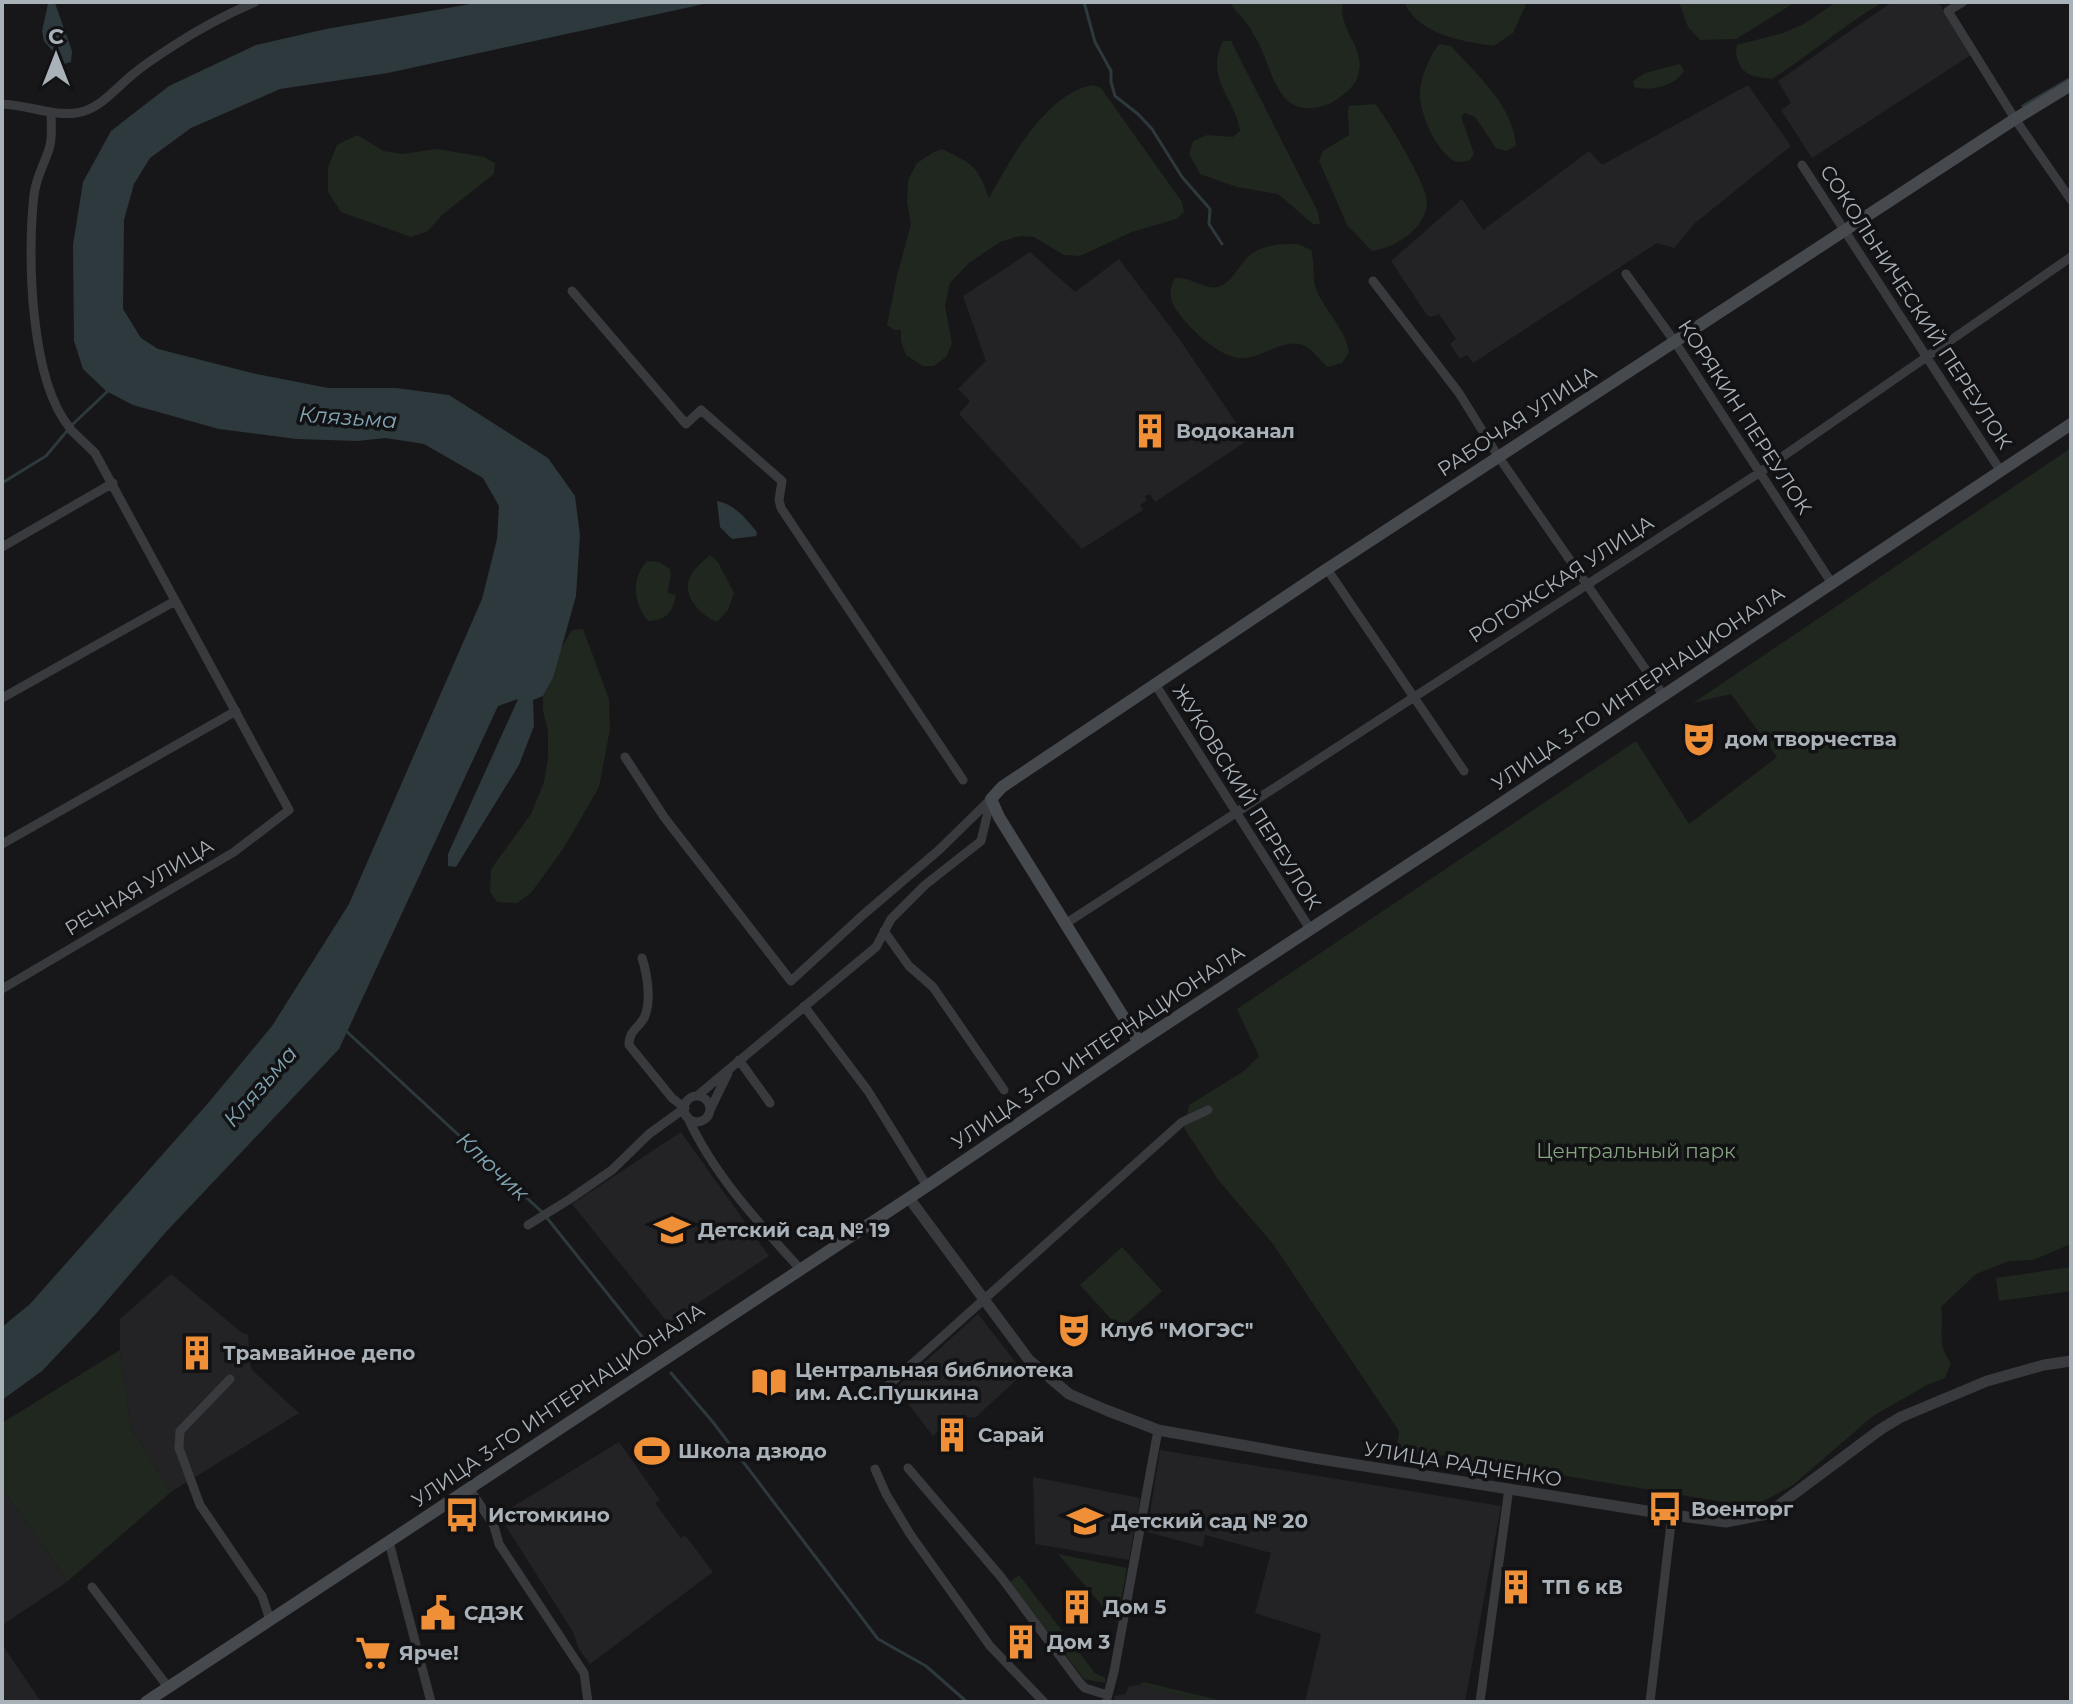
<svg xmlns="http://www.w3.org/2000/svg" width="2073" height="1704" viewBox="0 0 2073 1704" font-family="Montserrat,sans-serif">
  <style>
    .built { fill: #232326 }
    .green { fill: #1f271f }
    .water { fill: #2d393d }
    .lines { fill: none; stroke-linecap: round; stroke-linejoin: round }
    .stream { stroke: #2d393d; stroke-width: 3 }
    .minor { stroke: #383a3e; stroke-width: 9 }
    .tertiary { stroke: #383a3e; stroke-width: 11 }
    .secondary { stroke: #46494e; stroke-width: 12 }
    .labels { text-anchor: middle; stroke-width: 7; stroke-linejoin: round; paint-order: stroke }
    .street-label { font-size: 20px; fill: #a9b1b9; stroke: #121214 }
    .poi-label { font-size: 20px; font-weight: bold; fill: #a9b1b9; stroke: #121214; text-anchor: start }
    .park-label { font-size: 20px; fill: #85a381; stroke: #121214 }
    .water-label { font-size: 22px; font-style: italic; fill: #81a5b3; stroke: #121214 }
  </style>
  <rect width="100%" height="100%" fill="#171719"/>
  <!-- built -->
  <path class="built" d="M1892,2H1938L1971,55L1812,158L1781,110L1791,103L1778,81Z
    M1748,85L1791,146L1695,223L1674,248L1657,243L1473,363L1467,355L1460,359L1450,344L1456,339L1439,314L1431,317L1427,315L1391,261L1462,199L1483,230L1589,151L1602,165Z
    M1030,252L1075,292L1119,259L1180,340L1248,440L1155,502L1150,494L1145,496L1147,500L1140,505L1143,510L1082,549L959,414L970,401L958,389L986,361L963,296Z
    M681,1132L769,1256L668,1323L572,1204Z
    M171,1274L241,1332L248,1335L251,1369L299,1413L171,1492L131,1428L120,1350V1319Z
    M978,1314L1024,1373L975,1418L956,1416L933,1436L896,1388Z
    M619,1442L660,1500L655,1503L681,1538L685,1535L713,1572L590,1664L579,1649L573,1632L499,1515Z
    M1160,1450L1501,1506L1465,1702H1305L1321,1634L1255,1613L1271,1553L1205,1535L1203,1547L1147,1532Z
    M1033,1477L1140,1498L1129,1560L1035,1544Z
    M2,1488L68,1581L2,1625Z
    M2,1644L41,1702H2Z
    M1138,1685L1186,1696L1184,1702H1115L1114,1696L1125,1694L1129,1686Z"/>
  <!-- green -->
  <path class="green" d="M1230,2H1343C1337,28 1365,47 1359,72C1356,86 1347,92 1336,100C1329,105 1321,107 1313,108C1276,112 1271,66 1258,42C1254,35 1250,27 1245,21C1239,13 1234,11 1230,2Z
    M1404,2H1527L1513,33L1494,46C1461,41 1419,35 1404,2Z
    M1679,2H1796L1736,39L1700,40L1688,27Z
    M1836,2H1883C1844,25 1810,55 1772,79C1766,77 1757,78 1751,75C1739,70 1734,56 1737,45L1783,33L1804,24Z
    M1223,41H1231L1318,212L1320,224H1313L1278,194L1237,187L1200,174L1189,154L1193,141L1207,135L1233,137L1240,131C1236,99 1204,79 1223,41Z
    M1439,44L1451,46C1477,75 1513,105 1516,146L1506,151L1496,148L1475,117L1465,113L1461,116L1474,154L1469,161C1467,161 1458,162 1457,162C1437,155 1418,110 1420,91C1421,76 1430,56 1439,44Z
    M1680,64L1684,71C1675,86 1650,92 1634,87L1633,81L1645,73Z
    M1093,85L1101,88L1182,202L1184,212L1176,219L1132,232L1080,256L1064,255L1034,237L1020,236L1000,242L969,263L950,283L945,306L952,344L946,357L934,366H923L906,355L901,341V330H894L887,325L897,276L911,224L907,202L908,180L917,163L932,153L942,149C974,165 977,165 989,198C1010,160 1046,93 1093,85Z
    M1375,104C1387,118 1427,185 1427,201C1427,228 1395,248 1372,251L1347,225L1319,161L1323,151L1349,135C1350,124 1346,117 1349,106Z
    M357,135L384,151L402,154L437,149L484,157L495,163L494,174L442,215L428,231L411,237L341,212L328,192V167L337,145Z
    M1298,244L1311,250C1315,263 1312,278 1316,289C1325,312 1345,327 1349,352L1342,363L1328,367C1321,362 1313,350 1305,346C1283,336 1260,361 1238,358C1216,355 1181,322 1172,302C1169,294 1171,285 1175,278C1190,276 1203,290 1218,287C1232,283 1239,265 1249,256C1263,244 1281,244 1298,244Z
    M2071,448V1244L2033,1260L2009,1261L1976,1274L1941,1307C1945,1330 1935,1341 1951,1363L1945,1378L1927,1385L1873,1416L1793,1485L1753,1507L1397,1448L1399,1431L1273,1244L1219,1181L1184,1128L1189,1105L1244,1071L1259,1056L1237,1009L1636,741L1689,824L1777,757L1731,694L1693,703Z
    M710,555L718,562L734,593L728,610L717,622C700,615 680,595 691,575C694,568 704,561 710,555Z
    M647,561L659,562L670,569C672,578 668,584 668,593L676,595C672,613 667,620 648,621C634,604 630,580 647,561Z
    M583,629L609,699L610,729L599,787L563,849L531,893L517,903L497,902L490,892L491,869L531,814L544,782L548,758V731L543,711V696L553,678L560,650L572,630Z
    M1122,1247L1162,1291L1120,1329L1080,1285Z
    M2071,1267V1291L1999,1301L1996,1278Z
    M120,1350L131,1428L171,1492L68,1581L2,1488V1423Z
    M1058,1554L1127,1568L1117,1623Z
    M1019,1575L1095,1673L1105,1678L1106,1683L1084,1679L1010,1582Z
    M1143,1682L1148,1683L1227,1702H1184L1185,1696L1138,1685Z"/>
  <!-- water -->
  <path class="water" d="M482,2H713L388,73L280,89L191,128L150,158L134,184L124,220L123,309L141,338L158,349L252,373L328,388H396L449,395L548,458L575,496L580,535L576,596L553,678L543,696L533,700L534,726L519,765L456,867L448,866V854L518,699L498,706L339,1049L165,1233L94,1316L42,1371L2,1400V1327L30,1304L209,1102L272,1026L349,904L482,599L497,539L499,506L483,478L424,444L386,438L357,441L297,439L219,429L133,405L106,391L83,369L74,341L73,245L83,182L111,131L169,86L256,45L326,29Z
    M55,3L72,51L71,62L64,64L44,41L42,31L48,4Z
    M717,501C736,505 745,518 757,532L756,536L732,539L720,527Z"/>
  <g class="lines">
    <!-- stream -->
    <path class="stream" d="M1084,2L1095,42L1111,71V82L1115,96L1138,114L1152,129L1182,177L1210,209L1209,224L1222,244
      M2023,106L2071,78
      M72,425L110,389
      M2,483L46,456L67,431
      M345,1030L542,1212
      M547,1218L647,1343
      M671,1373L712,1421L878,1639L926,1666L967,1702"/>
    <!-- minor -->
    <path class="minor" d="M1963,2L1948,11L2015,119L2071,200
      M2,104C27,105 52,116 76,113C99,110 115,89 132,75C145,64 159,55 173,46C199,29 227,14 255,2
      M51,112C51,123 53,138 49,149C44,165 36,177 34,195C27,255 30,381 70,428
      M1802,165L2000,470
      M1626,274L1675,342L1831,582
      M1373,281L1459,393L1498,456L1664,696
      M572,291L686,424L701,410L782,481L779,500L781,508L963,780
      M2,547L113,483
      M1327,569L1464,771
      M1155,684L1310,929
      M2,698L175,601
      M625,757L664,817L791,981L864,914L939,850L991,799
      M2,844L236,711
      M1065,924L1759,473L2071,257
      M884,931L909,966L933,987L1004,1090
      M2,989L234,852L289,810L95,453L70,429
      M804,1006L868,1091L927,1186
      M739,1060L770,1103
      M697,1096L876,947L891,919L925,885L981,841L991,799
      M684 1109a13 13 0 1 1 26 0a13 13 0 1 1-26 0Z
      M710,1110L728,1073
      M687,1116C713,1174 758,1222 800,1269
      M528,1225L570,1199L612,1170L649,1134L685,1108L672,1098L629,1045C629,1030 638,1029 644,1018C652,1002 647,973 642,958
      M230,1379L180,1431L179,1448L200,1505L262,1596L270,1620
      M875,1397L1182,1122L1208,1110
      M908,1468L1001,1577L1080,1683L1085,1688L1107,1695
      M875,1469L886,1494L910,1534L990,1646L1044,1702
      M469,1488L494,1526L499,1544L584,1673L588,1702
      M389,1542L431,1702
      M92,1587L168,1687
      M1106,1702L1114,1672L1158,1430
      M1480,1702L1509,1488
      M1650,1702L1672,1515"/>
    <!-- tertiary -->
    <path class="tertiary" d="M909,1198L1029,1360L1069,1394L1106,1410L1158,1430L1314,1458L1672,1515L1726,1522L1767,1514L1881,1429L1901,1417L1987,1381L2044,1365L2071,1361"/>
    <!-- secondary -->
    <path class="secondary" d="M1139,1042L999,817L991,799L1002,787L1321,573L2015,119L2071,85
      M146,1702L927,1186L1139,1042L1490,811L2071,424"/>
  </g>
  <!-- icons -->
  <defs>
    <g id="building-bare" transform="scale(2.76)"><path d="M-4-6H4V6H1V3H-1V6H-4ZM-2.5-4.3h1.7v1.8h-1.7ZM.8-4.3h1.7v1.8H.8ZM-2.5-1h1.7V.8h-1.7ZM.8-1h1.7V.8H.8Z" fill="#ef9039" stroke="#121214" stroke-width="2.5" paint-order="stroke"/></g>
    <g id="theatre-bare" transform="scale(2.76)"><path d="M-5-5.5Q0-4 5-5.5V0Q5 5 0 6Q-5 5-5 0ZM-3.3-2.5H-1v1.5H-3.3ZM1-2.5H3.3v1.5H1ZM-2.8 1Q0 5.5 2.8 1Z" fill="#ef9039" stroke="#121214" stroke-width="2.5" paint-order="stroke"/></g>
    <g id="school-bare" transform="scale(2.76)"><path d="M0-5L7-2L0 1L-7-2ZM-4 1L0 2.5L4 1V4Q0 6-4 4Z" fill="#ef9039" stroke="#121214" stroke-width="2.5" paint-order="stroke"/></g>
    <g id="library-bare" transform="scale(2.76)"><path d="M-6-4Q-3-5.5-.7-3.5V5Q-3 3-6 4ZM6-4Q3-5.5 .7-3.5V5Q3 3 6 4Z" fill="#ef9039" stroke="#121214" stroke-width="2.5" paint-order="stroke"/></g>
    <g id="stadium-bare" transform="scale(2.76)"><path d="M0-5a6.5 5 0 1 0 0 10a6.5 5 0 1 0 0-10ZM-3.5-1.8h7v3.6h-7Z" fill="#ef9039" stroke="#121214" stroke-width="2.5" paint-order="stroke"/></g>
    <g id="bus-bare" transform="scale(2.76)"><path d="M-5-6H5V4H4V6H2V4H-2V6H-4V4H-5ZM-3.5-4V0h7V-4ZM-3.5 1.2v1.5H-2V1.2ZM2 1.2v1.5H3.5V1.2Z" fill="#ef9039" stroke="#121214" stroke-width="2.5" paint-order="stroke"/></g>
    <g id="civic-bare" transform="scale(2.76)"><path d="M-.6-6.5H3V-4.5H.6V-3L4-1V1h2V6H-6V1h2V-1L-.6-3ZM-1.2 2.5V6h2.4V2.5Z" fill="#ef9039" stroke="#121214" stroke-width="2.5" paint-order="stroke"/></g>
    <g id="supermarket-bare" transform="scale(2.76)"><path d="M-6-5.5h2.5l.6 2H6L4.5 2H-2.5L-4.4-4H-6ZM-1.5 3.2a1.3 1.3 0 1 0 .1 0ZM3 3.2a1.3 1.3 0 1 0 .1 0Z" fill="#ef9039" stroke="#121214" stroke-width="2.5" paint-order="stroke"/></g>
  </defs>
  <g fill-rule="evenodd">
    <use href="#building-bare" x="1150" y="431"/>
    <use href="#theatre-bare" x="1699" y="739"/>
    <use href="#school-bare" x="672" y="1230"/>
    <use href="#theatre-bare" x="1074" y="1330"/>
    <use href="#building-bare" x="197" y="1353"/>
    <use href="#library-bare" x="769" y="1382"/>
    <use href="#building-bare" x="952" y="1435"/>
    <use href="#stadium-bare" x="652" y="1451"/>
    <use href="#bus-bare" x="1665" y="1509"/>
    <use href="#bus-bare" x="462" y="1515"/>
    <use href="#school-bare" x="1085" y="1521"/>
    <use href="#building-bare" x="1516" y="1587"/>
    <use href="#building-bare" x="1077" y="1607"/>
    <use href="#civic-bare" x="438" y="1613"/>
    <use href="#building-bare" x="1021" y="1642"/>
    <use href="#supermarket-bare" x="373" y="1653"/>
  </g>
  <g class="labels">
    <!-- street labels -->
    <g class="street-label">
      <text transform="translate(1916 307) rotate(57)" y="7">СОКОЛЬНИЧЕСКИЙ ПЕРЕУЛОК</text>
      <text transform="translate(1745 417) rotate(57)" y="7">КОРЯКИН ПЕРЕУЛОК</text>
      <text transform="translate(1517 421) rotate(-33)" y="7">РАБОЧАЯ УЛИЦА</text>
      <text transform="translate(1561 579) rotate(-33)" y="7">РОГОЖСКАЯ УЛИЦА</text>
      <text transform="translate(1638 688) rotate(-34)" y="7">УЛИЦА 3-ГО ИНТЕРНАЦИОНАЛА</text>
      <text transform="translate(1247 797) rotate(58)" y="7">ЖУКОВСКИЙ ПЕРЕУЛОК</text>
      <text transform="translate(139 887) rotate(-31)" y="7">РЕЧНАЯ УЛИЦА</text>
      <text transform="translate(1098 1047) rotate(-34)" y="7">УЛИЦА 3-ГО ИНТЕРНАЦИОНАЛА</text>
      <text transform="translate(558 1405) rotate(-34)" y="7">УЛИЦА 3-ГО ИНТЕРНАЦИОНАЛА</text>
      <text transform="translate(1463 1464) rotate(9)" y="7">УЛИЦА РАДЧЕНКО</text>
    </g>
    <!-- poi labels -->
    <g class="poi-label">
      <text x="1176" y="438">Водоканал</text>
      <text x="1725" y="746">дом творчества</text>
      <text x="698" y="1237">Детский сад № 19</text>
      <text x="1100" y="1337">Клуб "МОГЭС"</text>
      <text x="223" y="1360">Трамвайное депо</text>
      <text x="795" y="1377">Центральная библиотека<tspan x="795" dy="23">им. А.С.Пушкина</tspan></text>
      <text x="978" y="1442">Сарай</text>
      <text x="678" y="1458">Школа дзюдо</text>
      <text x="1691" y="1516">Военторг</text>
      <text x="488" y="1522">Истомкино</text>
      <text x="1111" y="1528">Детский сад № 20</text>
      <text x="1542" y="1594">ТП 6 кВ</text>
      <text x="1103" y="1614">Дом 5</text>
      <text x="464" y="1620">СДЭК</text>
      <text x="1047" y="1649">Дом 3</text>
      <text x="399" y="1660">Ярче!</text>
    </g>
    <!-- park labels -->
    <g class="park-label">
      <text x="1636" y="1158">Центральный парк</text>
    </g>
    <!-- water labels -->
    <g class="water-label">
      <text transform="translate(348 417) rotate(4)" y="8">Клязьма</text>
      <text transform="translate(260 1086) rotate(-49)" y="8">Клязьма</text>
      <text transform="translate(493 1166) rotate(43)" y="8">Ключик</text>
    </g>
  </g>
  <!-- border -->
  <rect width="2073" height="1704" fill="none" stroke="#a9b1b9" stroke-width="8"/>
  <!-- north arrow -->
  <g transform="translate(56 56)" stroke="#121214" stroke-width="6" paint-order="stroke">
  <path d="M0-6L14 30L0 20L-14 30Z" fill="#a9b1b9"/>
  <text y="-12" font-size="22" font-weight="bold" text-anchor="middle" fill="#a9b1b9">С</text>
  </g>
</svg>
